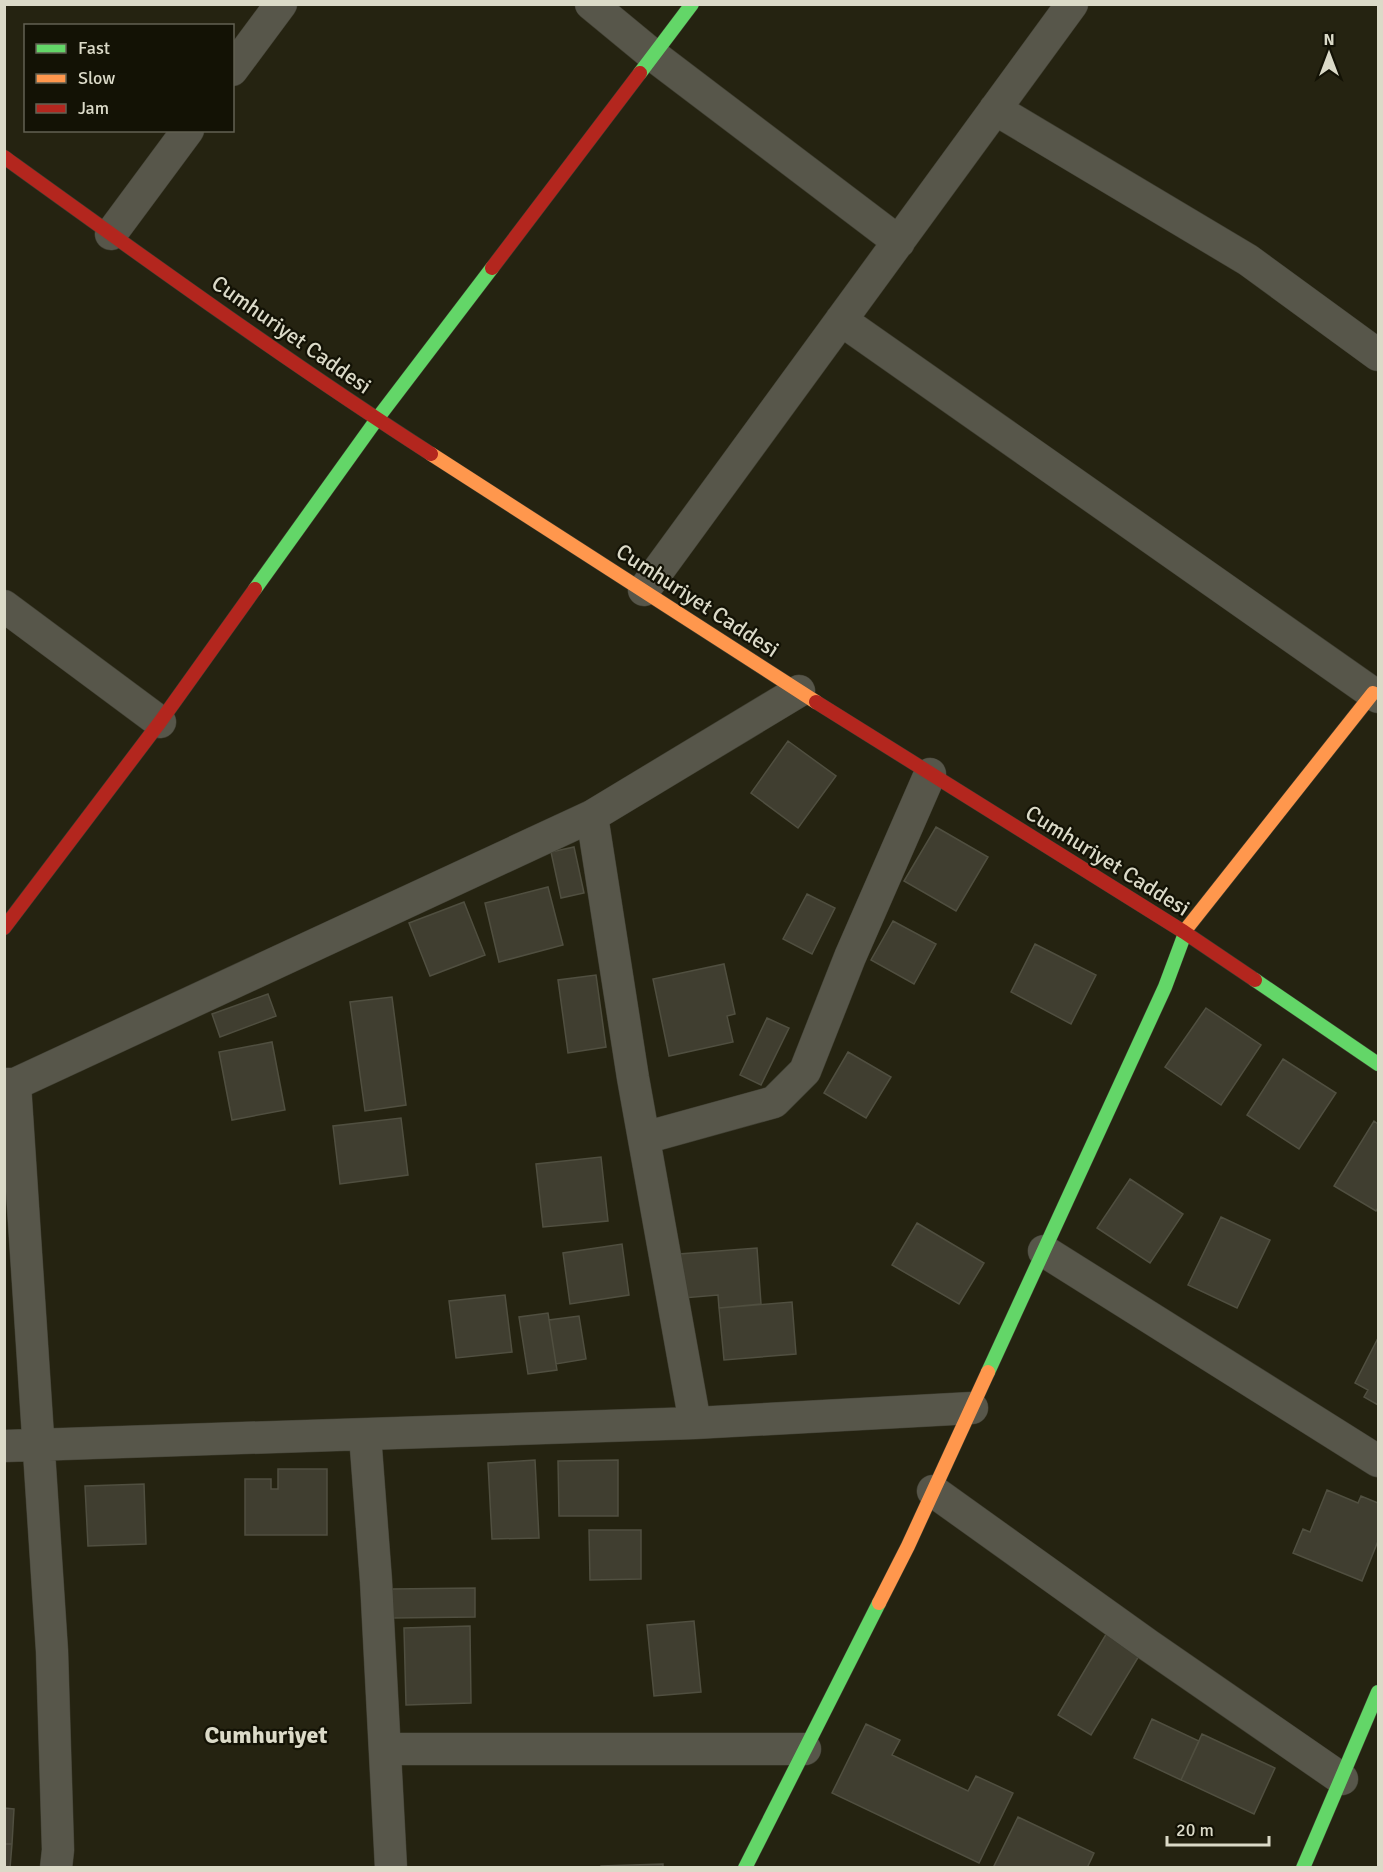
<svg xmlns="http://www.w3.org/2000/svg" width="1383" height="1872" viewBox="0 0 1383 1872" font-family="Signika,sans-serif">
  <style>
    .building { fill: #403e30; stroke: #504f40; stroke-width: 1.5 }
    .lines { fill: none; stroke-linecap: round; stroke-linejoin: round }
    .street-casing { stroke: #3f3e31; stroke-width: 33 }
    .fast-casing { stroke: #3f3e31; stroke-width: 15 }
    .slow-casing { stroke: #3f3e31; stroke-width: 15 }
    .jam-casing { stroke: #3f3e31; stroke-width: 15 }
    .street { stroke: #57564a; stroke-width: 32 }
    .fast { stroke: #63d668; stroke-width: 14 }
    .slow { stroke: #ff974d; stroke-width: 14 }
    .jam { stroke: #b3261e; stroke-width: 14 }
    .labels { text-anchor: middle; stroke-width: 4.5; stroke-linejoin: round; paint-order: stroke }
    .street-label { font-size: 22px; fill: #dbdac8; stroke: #131205 }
    .neighbourhood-label { font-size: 24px; font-weight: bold; fill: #dbdac8; stroke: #131205 }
  </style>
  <rect width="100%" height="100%" fill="#252311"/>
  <!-- building -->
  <path class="building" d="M788,741L836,776L798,828L751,793Z
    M936,827L988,857L956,911L904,881Z
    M574,847L584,893L561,898L551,852Z
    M548,887L563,945L499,962L485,903Z
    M807,894L835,908L812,954L783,939Z
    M464,902L485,955L430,976L409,923Z
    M893,921L936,944L914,984L871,960Z
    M1035,944L1096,975L1071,1024L1011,992Z
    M724,964L735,1014L727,1016L733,1042L669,1056L653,979Z
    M596,975L606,1047L568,1053L558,980Z
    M268,994L276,1016L220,1037L212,1014Z
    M392,997L406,1105L365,1111L350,1002Z
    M1206,1008L1261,1045L1221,1105L1165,1067Z
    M767,1018L789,1028L761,1085L740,1075Z
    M272,1042L285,1110L232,1120L219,1052Z
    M848,1052L891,1077L866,1118L824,1093Z
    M1283,1059L1336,1093L1299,1149L1247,1115Z
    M401,1118L408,1175L340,1184L333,1126Z
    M1374,1121L1378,1124V1208L1376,1211L1334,1186Z
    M601,1157L608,1221L543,1227L536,1164Z
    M1130,1179L1183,1214L1150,1263L1097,1228Z
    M1221,1217L1270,1240L1237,1308L1188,1285Z
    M917,1223L984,1263L959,1304L892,1265Z
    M622,1244L629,1295L570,1304L563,1253Z
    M757,1248L761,1304L719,1308L718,1295L683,1298L679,1254Z
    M505,1295L512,1352L456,1358L449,1301Z
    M792,1302L796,1354L724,1360L719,1308Z
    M548,1313L557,1370L528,1374L519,1317Z
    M579,1316L586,1359L556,1364L549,1320Z
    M1378,1338V1405L1364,1397L1368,1390L1355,1383Z
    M535,1460L539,1538L492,1539L488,1463Z
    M618,1460V1516H559L558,1461Z
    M278,1469H327V1535H245V1479H271V1489H278Z
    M144,1484L146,1544L88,1546L85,1486Z
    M1327,1490L1358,1503L1361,1496L1378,1503V1541L1362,1581L1293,1553L1303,1529L1310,1532Z
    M589,1530H641V1579L590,1580Z
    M475,1588V1617L392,1618L391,1589Z
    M694,1621L701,1692L654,1696L647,1625Z
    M470,1626L471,1703L406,1705L404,1628Z
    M1108,1631L1142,1651L1091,1735L1058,1715Z
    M1152,1719L1199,1741L1181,1780L1134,1758Z
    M866,1724L900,1740L892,1755L968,1791L976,1776L1013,1793L979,1863L832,1793Z
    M1202,1734L1275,1768L1254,1814L1181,1780Z
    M4,1808L14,1809L12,1844H4Z
    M1018,1817L1094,1853L1087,1868H993Z
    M4,1844H12L10,1868H4Z
    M663,1864V1868H601V1866Z"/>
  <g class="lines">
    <!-- street casing -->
    <g class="street-casing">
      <path id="street" d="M591,4L654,56L899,242
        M232,70L281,4
        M995,109L1248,260L1378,355
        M111,234L188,130
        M841,320L1378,697
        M644,590L1072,4
        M4,606L160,722
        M592,816L633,1078L695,1423
        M4,1084H15L592,816L799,691
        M15,1084L52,1651L58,1850L56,1868
        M644,1138L774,1102L805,1071L850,957L930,774
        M1044,1251L1378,1461
        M365,1435L376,1581L391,1868
        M4,1446L695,1423L972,1408
        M933,1491L1148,1645L1342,1779
        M385,1749H805"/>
    </g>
    <!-- fast casing -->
    <g class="fast-casing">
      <path id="fast" d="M640,73L692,4
        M255,589L377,419L492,268
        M1255,980L1378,1064
        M988,1372L1165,987L1187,928
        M745,1868L879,1603
        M1303,1868L1378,1692"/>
    </g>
    <!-- slow casing -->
    <g class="slow-casing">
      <path id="slow" d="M431,454L816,702
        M1187,928L1373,693
        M879,1603L908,1546L988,1372"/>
    </g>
    <!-- jam casing -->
    <g class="jam-casing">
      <path id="jam" d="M4,157C144,258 285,360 431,454
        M492,268L640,73
        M816,702L1184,932L1255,980
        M4,928L160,722L255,589"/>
    </g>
    <!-- street -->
    <use href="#street" class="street"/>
    <!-- fast -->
    <use href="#fast" class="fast"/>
    <!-- slow -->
    <use href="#slow" class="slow"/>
    <!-- jam -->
    <use href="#jam" class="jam"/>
  </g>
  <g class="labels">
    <!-- street labels -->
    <g class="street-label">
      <text transform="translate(292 334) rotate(35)" y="8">Cumhuriyet Caddesi</text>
      <text transform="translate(698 600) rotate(33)" y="8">Cumhuriyet Caddesi</text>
      <text transform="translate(1108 860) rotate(32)" y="8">Cumhuriyet Caddesi</text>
    </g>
    <!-- neighbourhood labels -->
    <g class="neighbourhood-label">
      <text x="266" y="1743">Cumhuriyet</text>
    </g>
  </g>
  <!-- border -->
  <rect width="1383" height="1872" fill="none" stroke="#dbdac8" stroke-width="12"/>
  <!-- legend -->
  <rect x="24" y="24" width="210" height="108" fill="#131205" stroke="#636253" stroke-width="1.5"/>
  <rect x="36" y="44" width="30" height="9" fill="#63d668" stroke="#636253" stroke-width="1.5"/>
  <text x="78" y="54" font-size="18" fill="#dbdac8">Fast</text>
  <rect x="36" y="74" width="30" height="9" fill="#ff974d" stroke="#636253" stroke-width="1.5"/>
  <text x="78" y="84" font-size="18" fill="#dbdac8">Slow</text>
  <rect x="36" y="104" width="30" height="9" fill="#b3261e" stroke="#636253" stroke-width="1.5"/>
  <text x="78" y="114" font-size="18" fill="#dbdac8">Jam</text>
  <!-- north arrow -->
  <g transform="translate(1329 54)" stroke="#131205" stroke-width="4.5" paint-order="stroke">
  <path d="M0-4.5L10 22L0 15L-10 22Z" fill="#dbdac8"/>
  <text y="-9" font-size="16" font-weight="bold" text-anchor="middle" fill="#dbdac8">N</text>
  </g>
  <!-- scale -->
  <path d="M1167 1836v9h102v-9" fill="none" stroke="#dbdac8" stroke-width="3"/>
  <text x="1176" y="1836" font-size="18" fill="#dbdac8" stroke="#131205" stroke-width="4.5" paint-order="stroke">20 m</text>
</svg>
